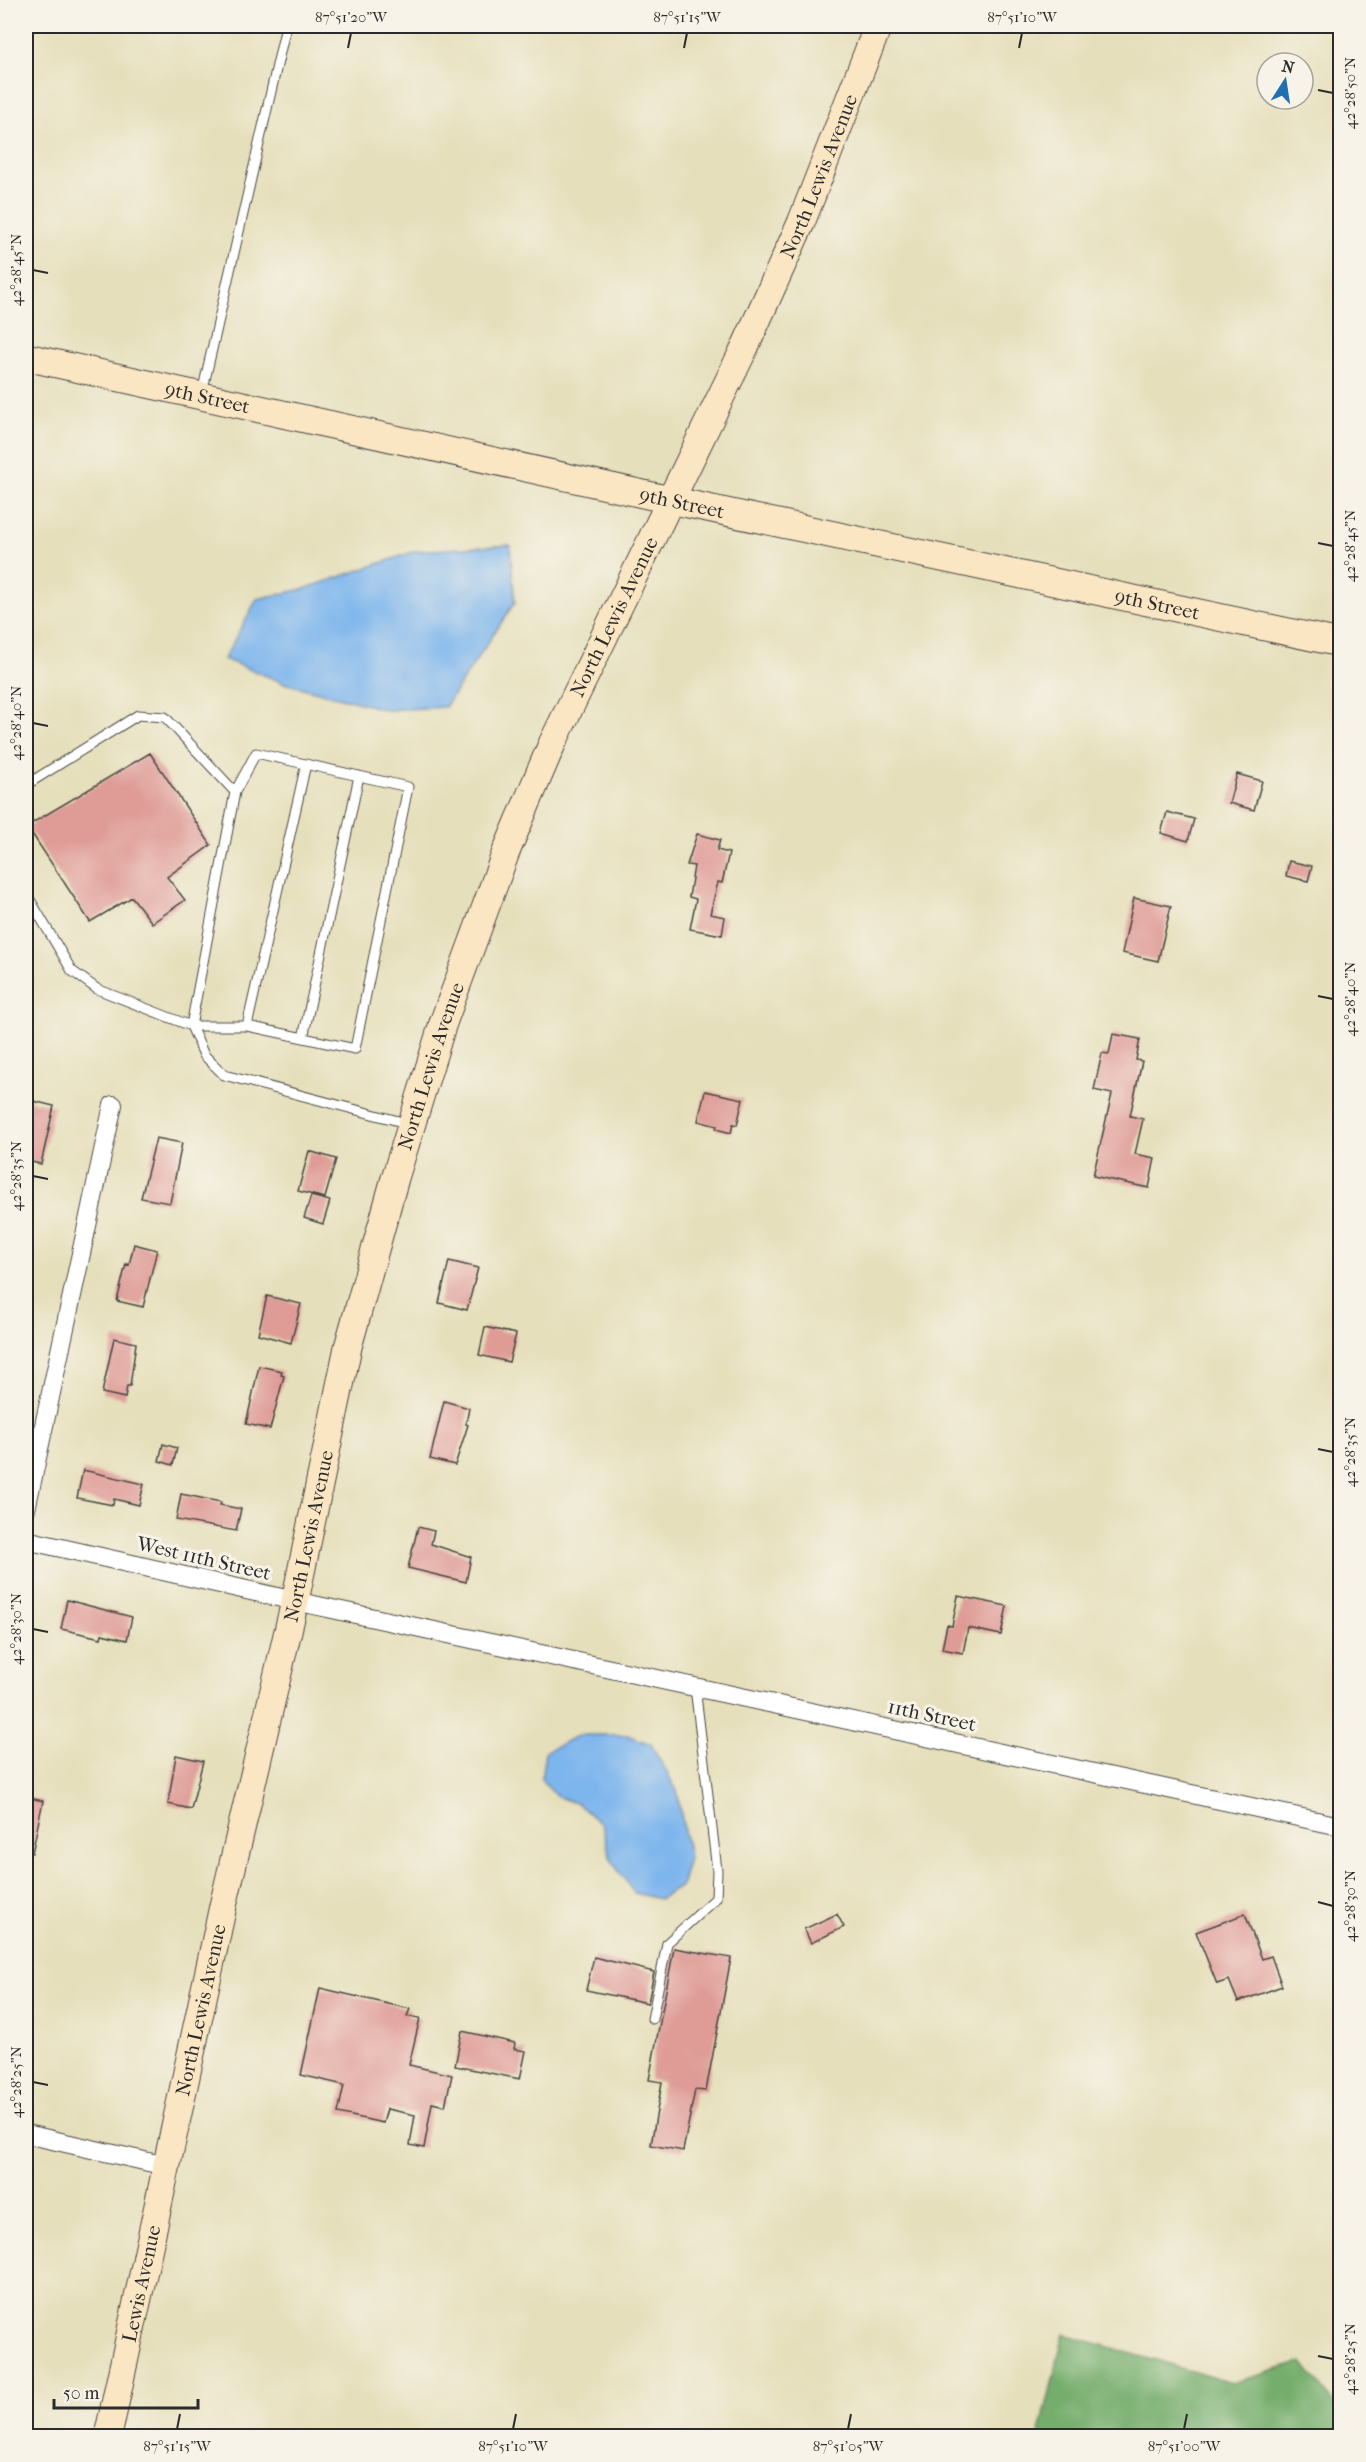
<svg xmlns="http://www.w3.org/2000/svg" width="1366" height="2462" viewBox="0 0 1366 2462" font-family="'IM FELL French Canon',serif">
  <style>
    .forest { fill: #74ad6c; stroke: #506c4c; stroke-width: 1.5 }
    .water { fill: #7db5ed; stroke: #54708c; stroke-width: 1.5 }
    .building { fill: #df9b96 }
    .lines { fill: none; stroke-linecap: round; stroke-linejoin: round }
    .lane-casing { stroke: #474641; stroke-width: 11 }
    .street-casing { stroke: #474641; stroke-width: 20 }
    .secondary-casing { stroke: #474641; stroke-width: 29 }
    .lane { stroke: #fff; stroke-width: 9 }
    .street { stroke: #fff; stroke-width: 18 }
    .secondary { stroke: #fbe6c4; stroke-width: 27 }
    .ticks { fill: none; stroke: #2b2b2b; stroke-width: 2 }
    .labels { text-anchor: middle; stroke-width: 6; stroke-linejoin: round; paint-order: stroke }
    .street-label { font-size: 20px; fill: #2b2b2b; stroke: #f7f3e8 }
    .neatline { fill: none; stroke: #2b2b2b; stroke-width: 2 }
    .ticks-label { font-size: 15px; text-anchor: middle; fill: #2b2b2b }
  </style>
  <rect width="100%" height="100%" fill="#f7f3e8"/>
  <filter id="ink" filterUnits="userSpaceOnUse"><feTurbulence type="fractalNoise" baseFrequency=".0167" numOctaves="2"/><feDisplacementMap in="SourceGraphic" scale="12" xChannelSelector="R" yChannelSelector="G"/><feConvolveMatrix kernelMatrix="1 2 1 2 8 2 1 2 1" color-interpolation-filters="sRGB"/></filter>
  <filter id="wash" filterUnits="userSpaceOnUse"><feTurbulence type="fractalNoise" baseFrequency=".008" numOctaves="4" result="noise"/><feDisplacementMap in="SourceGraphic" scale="24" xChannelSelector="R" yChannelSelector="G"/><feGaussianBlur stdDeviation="1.35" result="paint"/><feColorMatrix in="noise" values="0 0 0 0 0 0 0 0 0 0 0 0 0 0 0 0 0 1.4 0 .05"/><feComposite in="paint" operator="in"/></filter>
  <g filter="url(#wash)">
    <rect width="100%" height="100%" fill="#e6dfbb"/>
    <!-- forest -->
    <path class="forest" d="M1064,2334L1232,2383L1303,2362L1340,2412V2436H1039Z"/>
    <!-- water -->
    <path class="water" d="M510,545L515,602L445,707L387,710L284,683L224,659L257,599L304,589L416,551Z
      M579,1735H627L651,1744L677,1791L689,1858L681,1886L660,1899L634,1893L611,1860L602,1825L578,1804L556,1796L541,1779L545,1752Z"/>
    <g id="blocks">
      <!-- building -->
      <path class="building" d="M150,753L211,845L167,877L185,900L152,923L132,897L90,922L27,826Z
        M1237,774L1262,781L1254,810L1229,803Z
        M1167,812L1194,819L1188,841L1161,833Z
        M697,834L720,840L717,850L729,853L722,883L718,882L710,914L725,917L722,935L690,929L696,899L689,897L694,866L687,865Z
        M1289,861L1312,866L1308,881L1286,876Z
        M1134,898L1171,906L1158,961L1122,953Z
        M1113,1034L1140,1039L1136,1060L1142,1061L1130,1116L1143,1119L1135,1154L1155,1158L1149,1188L1093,1176L1112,1094L1094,1090L1102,1053L1109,1054Z
        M705,1091L743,1099L737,1125L733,1124L731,1133L716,1129L717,1126L698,1121Z
        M29,1100L54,1106L41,1164L26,1161V1114Z
        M156,1138L182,1143L170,1203L141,1198Z
        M309,1151L336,1159L325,1198L298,1191Z
        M311,1196L330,1201L323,1224L304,1218Z
        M134,1244L157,1250L143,1307L117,1301L126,1264L129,1265Z
        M449,1261L478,1268L467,1310L439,1303Z
        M267,1296L301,1304L291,1343L258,1334Z
        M485,1327L516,1334L509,1362L479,1355Z
        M114,1338L136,1343L130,1386H127L125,1398L102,1393Z
        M259,1366L282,1371L281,1375L284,1376L270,1429L246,1424Z
        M444,1401L469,1408L466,1424L468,1425L455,1465L430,1459Z
        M163,1444L177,1448L173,1465L159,1461Z
        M83,1470L144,1484L139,1505L114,1499L113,1505L77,1498Z
        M181,1494L221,1502L220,1505L241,1509L236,1531L176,1520Z
        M418,1527L434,1531L431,1544L471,1557L466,1582L408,1568Z
        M958,1596L1007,1606L1001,1635L968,1628L963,1653L942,1649L947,1625L952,1626Z
        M67,1600L132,1617L127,1640L102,1634L101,1638L61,1629Z
        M176,1755L203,1761L191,1809L168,1804Z
        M26,1797L43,1801L32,1853L26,1852Z
        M837,1914L844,1927L811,1943L804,1929Z
        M1245,1914L1262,1959L1271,1956L1282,1986L1238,2002L1229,1980L1217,1984L1196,1932Z
        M674,1948L731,1958L706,2091L695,2090L683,2151L651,2145L662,2082L649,2080Z
        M594,1957L654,1972L648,2003L586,1990Z
        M320,1988L410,2009L407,2016L420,2018L409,2065L452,2075L445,2106L432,2103L424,2148L410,2145L415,2115L387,2109L383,2123L338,2113L344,2085L301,2075Z
        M462,2031L515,2043L514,2049L526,2051L520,2079L455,2066Z"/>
    </g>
  </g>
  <g filter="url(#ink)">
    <use href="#blocks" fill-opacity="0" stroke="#474641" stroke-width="1.5"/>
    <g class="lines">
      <!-- lane casing -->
      <g class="lane-casing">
        <path id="lane" d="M202,393L286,26
          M256,753L408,787L355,1049L247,1026H191L235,792Z
          M26,785L138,715L165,717L235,792
          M26,893L72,971L97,989L191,1026L204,1055L224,1075L410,1124
          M247,1026L306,764
          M303,1038L359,776
          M652,2019L667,1943L716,1898L717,1870L695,1687"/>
      </g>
      <!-- street casing -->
      <g class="street-casing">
        <path id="street" d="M26,1509L113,1105
          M26,1540L295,1601L1340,1826
          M26,2134L166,2166"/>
      </g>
      <!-- secondary casing -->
      <g class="secondary-casing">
        <g id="secondary">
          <path id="s1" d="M26,357L670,500L1340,643"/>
          <path id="s2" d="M108,2436L223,1906L295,1601L348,1347L395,1178L443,1023L506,852L552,744L745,347L801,223L878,26"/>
        </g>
      </g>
      <!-- lane -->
      <use href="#lane" class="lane"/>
      <!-- street -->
      <use href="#street" class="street"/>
      <!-- secondary -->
      <use href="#secondary" class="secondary"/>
    </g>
  </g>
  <!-- ticks -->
  <path class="ticks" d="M348,48L351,33M684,48L687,33M1019,48L1022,33M1318,90L1333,93M33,270L48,273M1318,543L1333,546M33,723L48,726M1318,996L1333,999M33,1176L48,1179M1318,1449L1333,1452M33,1629L48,1632M1318,1902L1333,1906M33,2082L48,2085M1318,2356L1333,2359M177,2429L180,2414M513,2429L516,2414M848,2429L851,2414M1184,2429L1187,2414"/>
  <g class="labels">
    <!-- street labels -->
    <g class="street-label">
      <text dy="7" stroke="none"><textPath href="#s2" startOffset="2380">North Lewis Avenue</textPath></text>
      <text dy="7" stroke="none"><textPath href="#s1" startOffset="186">9th Street</textPath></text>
      <text dy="7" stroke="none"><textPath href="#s1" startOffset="672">9th Street</textPath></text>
      <text dy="7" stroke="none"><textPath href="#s1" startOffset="1158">9th Street</textPath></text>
      <text dy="7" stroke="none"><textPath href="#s2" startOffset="1894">North Lewis Avenue</textPath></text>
      <text dy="7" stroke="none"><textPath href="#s2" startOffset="1408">North Lewis Avenue</textPath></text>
      <text dy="7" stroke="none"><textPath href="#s2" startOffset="922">North Lewis Avenue</textPath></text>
      <text transform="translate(204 1558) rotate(13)" y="7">West 11th Street</text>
      <text transform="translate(932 1715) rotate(12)" y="7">11th Street</text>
      <text dy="7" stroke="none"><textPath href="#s2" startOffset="436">North Lewis Avenue</textPath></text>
      <text dy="7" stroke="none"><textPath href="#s2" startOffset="156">Lewis Avenue</textPath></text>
    </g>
  </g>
  <!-- margin -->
  <rect width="1366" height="2462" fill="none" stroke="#f7f3e8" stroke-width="66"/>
  <!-- north arrow -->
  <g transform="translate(1285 81) rotate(12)"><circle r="28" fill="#f7f3e8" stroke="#a5a39c" stroke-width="1.5"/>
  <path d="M0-4.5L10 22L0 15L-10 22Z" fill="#1f6fb2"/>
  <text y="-9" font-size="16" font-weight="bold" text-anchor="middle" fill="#2b2b2b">N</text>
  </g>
  <!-- scale -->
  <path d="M54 2399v9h144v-9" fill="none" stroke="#2b2b2b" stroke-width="3"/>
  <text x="63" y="2399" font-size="18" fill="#2b2b2b" stroke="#f7f3e8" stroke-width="4.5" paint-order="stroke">50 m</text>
  <rect x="33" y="33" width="1300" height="2396" class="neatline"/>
  <g class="ticks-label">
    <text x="351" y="22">87°51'20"W</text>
    <text x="687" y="22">87°51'15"W</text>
    <text x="1022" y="22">87°51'10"W</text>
    <text transform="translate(1350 93) rotate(-90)" y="5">42°28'50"N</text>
    <text transform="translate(16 270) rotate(-90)" y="5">42°28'45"N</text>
    <text transform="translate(1350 546) rotate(-90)" y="5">42°28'45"N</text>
    <text transform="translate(16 723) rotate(-90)" y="5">42°28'40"N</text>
    <text transform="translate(1350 999) rotate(-90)" y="5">42°28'40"N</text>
    <text transform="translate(16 1176) rotate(-90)" y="5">42°28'35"N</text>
    <text transform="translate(1350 1452) rotate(-90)" y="5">42°28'35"N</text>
    <text transform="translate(16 1629) rotate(-90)" y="5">42°28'30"N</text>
    <text transform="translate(1350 1906) rotate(-90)" y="5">42°28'30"N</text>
    <text transform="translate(16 2082) rotate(-90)" y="5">42°28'25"N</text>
    <text transform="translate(1350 2359) rotate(-90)" y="5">42°28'25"N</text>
    <text x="177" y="2451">87°51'15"W</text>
    <text x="513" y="2451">87°51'10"W</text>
    <text x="848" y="2451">87°51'05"W</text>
    <text x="1184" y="2451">87°51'00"W</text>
  </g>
</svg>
